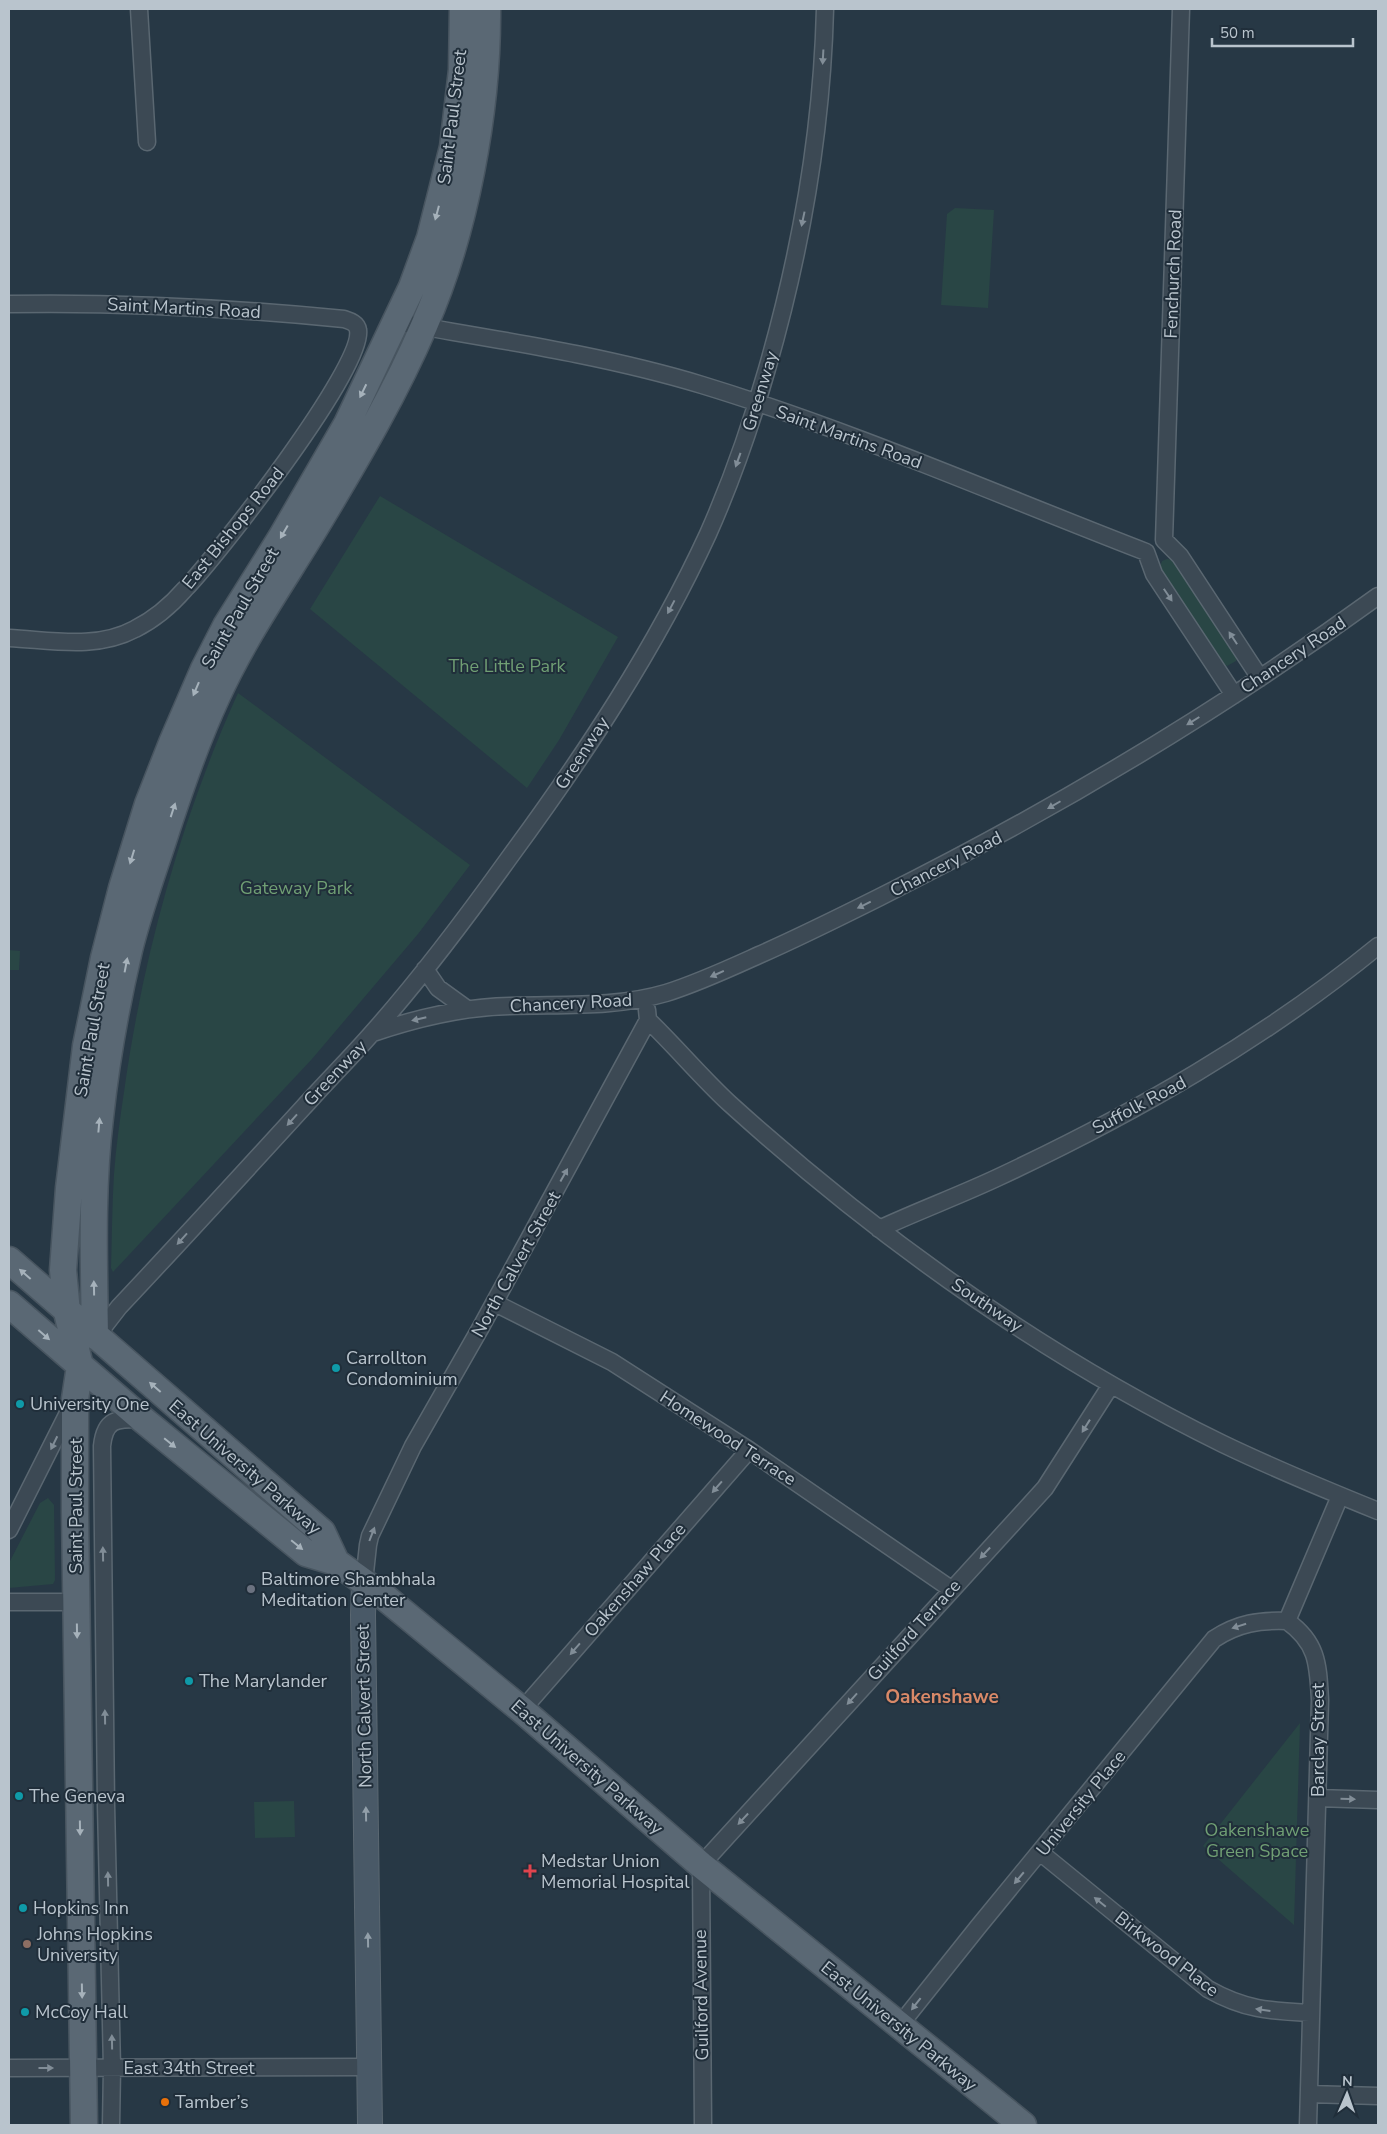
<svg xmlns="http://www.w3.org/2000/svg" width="1387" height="2134" viewBox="0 0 1387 2134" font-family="'Nunito Sans',sans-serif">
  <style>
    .green { fill: #294645 }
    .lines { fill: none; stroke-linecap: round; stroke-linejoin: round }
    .street-casing { stroke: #5a6771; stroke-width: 19 }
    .secondary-casing { stroke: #5a6771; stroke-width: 26 }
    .primary-casing { stroke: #485560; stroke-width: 29 }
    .street { stroke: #3c4954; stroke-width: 16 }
    .secondary { stroke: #495967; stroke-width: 24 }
    .primary { stroke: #5a6874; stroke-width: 26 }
    .oneway { fill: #818d97 }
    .oneway2 { fill: #a6b2bb }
    .oneway3 { fill: #929fa9 }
    .culture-dot { fill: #0f9aa8; stroke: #202e3a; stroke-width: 2 }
    .worship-dot { fill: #6b7280; stroke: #202e3a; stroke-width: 2 }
    .health-dot { fill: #e0444e; stroke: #202e3a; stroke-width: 2 }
    .education-dot { fill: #8d6e63; stroke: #202e3a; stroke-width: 2 }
    .food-dot { fill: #e8710a; stroke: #202e3a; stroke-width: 2 }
    .labels { text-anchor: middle; stroke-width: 4; stroke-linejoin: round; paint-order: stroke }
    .street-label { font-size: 18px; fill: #b9c4cd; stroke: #202e3a }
    .park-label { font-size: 18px; fill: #709f74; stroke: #202e3a }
    .poi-label { font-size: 18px; fill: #b9c4cd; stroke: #202e3a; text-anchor: start }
    .neighbourhood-label { font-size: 19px; font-weight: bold; fill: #d98968; stroke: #202e3a }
  </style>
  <rect width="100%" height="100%" fill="#273845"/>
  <!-- green -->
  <path class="green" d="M955,208L994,210L988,308L941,305L947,214Z
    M380,496L618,637L559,740L527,788L310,609Z
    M1167,559L1174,560L1237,656L1236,661L1227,666L1222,663L1162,574L1160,567L1162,561Z
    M238,693L470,865L418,934L312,1059L113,1272L111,1268C112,1237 112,1205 114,1174C116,1146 120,1119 124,1092C143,955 181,819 238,693Z
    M9,950L20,951L19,970H9Z
    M48,1498L54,1505L55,1580L53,1584L9,1588V1563L40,1503Z
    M1300,1723L1294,1925L1203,1846Z
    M294,1801L295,1837L255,1838L254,1802Z"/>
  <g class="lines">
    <!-- street casing -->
    <g class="street-casing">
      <path id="street" d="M139,9L147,142
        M9,304C121,302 232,308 344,319C350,321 357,323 358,330C365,367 216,557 185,589C172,604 153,620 135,629C96,650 51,640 9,638
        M396,322C498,340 603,355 702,385C853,431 998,495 1146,552
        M1164,540L1181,9
        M1164,540L1180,556L1260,678
        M1146,552L1154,574L1234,695
        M425,969L438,988L467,1009
        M648,1020C676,1047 701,1077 729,1103C877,1237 1043,1356 1223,1444C1273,1468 1326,1490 1378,1511
        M373,1033C417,1018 463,1007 510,1006C562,1004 615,1008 666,993C698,983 728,969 759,955C800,937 840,917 880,897C1054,810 1221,710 1378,596
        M879,1229C920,1210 961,1195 1001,1176C1135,1113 1263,1040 1378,946
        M495,1303L612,1362L749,1450L951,1589
        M95,1338L119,1307C184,1238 247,1169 311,1099C331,1077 353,1055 373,1032C422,977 466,918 509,858C584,756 655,649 708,534C732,480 751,425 767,369C801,251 822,131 825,9
        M9,1530L71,1407
        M364,1582L368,1545L370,1536L413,1446L481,1327L648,1020L647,1010
        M9,1602H77
        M1287,1621C1318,1643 1318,1665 1320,1700L1308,2125
        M1287,1621L1340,1496
        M522,1710L749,1450
        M1318,1798L1378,1800
        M1041,1853L1208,1989C1245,2010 1270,2011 1311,2013
        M899,2026L978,1927L1214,1639C1238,1623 1260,1620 1287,1621
        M9,2068L370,2067
        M1309,2094L1378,2096
        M111,2125L112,2068L106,1805L102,1446C105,1418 117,1419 142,1419
        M703,2125L701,1865L1045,1488L1111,1385"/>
    </g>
    <!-- secondary casing -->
    <g class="secondary-casing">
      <path id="secondary" d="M364,1582L363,1615L370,2125"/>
    </g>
    <!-- primary casing -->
    <g class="primary-casing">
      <path id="primary" d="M9,1260L322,1532L336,1562
        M9,1304L142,1419L306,1553L336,1562L382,1595L522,1710L701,1865L1023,2125
        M95,1336C94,1264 91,1190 100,1117C106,1061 116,1005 129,950C139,909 154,869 167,828C182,783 197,739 217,696C246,632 288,574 324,513C360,453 396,391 424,326C465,233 488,110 487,9
        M84,2125L75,1512V1399L80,1366L67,1312L63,1270L69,1188L86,1046L104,958L122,888L148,804L172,743L204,669L226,626L281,538L347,424L412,287L430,238L453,147L462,70L463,9"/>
    </g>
    <!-- street -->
    <use href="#street" class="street"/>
    <!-- secondary -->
    <use href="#secondary" class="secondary"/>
    <!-- primary -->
    <use href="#primary" class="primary"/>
  </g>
  <!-- one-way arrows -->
  <defs><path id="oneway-solid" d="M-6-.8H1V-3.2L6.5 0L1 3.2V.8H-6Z" transform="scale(1.25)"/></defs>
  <g class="oneway">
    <use href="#oneway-solid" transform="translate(823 57) rotate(93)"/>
    <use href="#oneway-solid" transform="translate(803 219) rotate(102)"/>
    <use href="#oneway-solid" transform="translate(738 460) rotate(110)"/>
    <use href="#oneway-solid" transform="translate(1168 595) rotate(56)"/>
    <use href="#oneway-solid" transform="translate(671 607) rotate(118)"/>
    <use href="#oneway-solid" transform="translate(1233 638) rotate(-123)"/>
    <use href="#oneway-solid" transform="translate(1193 721) rotate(148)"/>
    <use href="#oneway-solid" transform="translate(1054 805) rotate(150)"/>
    <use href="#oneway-solid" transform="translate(864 905) rotate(154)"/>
    <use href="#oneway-solid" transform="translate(717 974) rotate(156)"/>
    <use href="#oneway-solid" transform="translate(419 1019) rotate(167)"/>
    <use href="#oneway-solid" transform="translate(292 1120) rotate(132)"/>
    <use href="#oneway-solid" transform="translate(564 1175) rotate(-61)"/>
    <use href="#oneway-solid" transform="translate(182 1239) rotate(132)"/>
    <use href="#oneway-solid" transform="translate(1086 1426) rotate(122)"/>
    <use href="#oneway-solid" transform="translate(54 1443) rotate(116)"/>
    <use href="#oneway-solid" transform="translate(717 1487) rotate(131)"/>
    <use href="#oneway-solid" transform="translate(372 1534) rotate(-69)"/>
    <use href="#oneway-solid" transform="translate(985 1553) rotate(133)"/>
    <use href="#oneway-solid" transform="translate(103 1554) rotate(-91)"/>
    <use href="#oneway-solid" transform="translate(1239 1626) rotate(162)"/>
    <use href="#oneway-solid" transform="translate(575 1649) rotate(131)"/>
    <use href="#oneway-solid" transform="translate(852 1699) rotate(132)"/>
    <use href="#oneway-solid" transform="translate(105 1717) rotate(-91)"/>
    <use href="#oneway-solid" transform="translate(1348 1799) rotate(2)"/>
    <use href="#oneway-solid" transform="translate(743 1819) rotate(133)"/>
    <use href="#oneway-solid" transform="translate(1019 1878) rotate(130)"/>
    <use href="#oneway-solid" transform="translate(108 1879) rotate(-91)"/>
    <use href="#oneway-solid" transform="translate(1100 1902) rotate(-141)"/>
    <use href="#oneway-solid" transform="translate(916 2004) rotate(128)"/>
    <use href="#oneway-solid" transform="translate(1263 2010) rotate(-172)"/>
    <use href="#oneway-solid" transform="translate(112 2042) rotate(-91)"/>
    <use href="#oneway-solid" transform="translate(46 2068)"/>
  </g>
  <g class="oneway2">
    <use href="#oneway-solid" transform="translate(437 213) rotate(105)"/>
    <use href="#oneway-solid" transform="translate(363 391) rotate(116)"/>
    <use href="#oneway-solid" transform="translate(284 532) rotate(120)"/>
    <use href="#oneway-solid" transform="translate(196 689) rotate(113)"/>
    <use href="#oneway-solid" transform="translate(173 810) rotate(-72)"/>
    <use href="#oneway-solid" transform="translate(132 857) rotate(107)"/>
    <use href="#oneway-solid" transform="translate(126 965) rotate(-79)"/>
    <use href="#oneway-solid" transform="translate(99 1125) rotate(-85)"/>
    <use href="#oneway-solid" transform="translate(25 1274) rotate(-139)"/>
    <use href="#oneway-solid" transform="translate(94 1288) rotate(-91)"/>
    <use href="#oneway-solid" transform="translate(44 1335) rotate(41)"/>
    <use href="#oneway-solid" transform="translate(155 1387) rotate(-139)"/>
    <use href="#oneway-solid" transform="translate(170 1443) rotate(39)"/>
    <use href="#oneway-solid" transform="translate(297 1545) rotate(39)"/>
    <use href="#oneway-solid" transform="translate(77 1631) rotate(89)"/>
    <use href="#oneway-solid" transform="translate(80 1828) rotate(89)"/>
    <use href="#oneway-solid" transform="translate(82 1991) rotate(89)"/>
  </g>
  <g class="oneway3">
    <use href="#oneway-solid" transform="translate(366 1814) rotate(-91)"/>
    <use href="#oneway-solid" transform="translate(368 1940) rotate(-91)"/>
  </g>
  <!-- markers -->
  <g class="culture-dot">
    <circle cx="336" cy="1368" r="5"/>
    <circle cx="20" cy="1404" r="5"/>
    <circle cx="189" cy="1681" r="5"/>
    <circle cx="19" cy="1796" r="5"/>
    <circle cx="23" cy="1908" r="5"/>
    <circle cx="25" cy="2012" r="5"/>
  </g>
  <circle class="worship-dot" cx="251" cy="1589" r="5"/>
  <path class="health-dot" d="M527.5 1863.5h5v5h5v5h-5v5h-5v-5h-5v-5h5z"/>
  <circle class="education-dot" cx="27" cy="1944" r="5"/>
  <circle class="food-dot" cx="165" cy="2102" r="5"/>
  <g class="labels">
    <!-- street labels -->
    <g class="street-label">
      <text transform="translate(452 117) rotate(-83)" y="6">Saint Paul Street</text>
      <text transform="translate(1173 274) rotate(-88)" y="6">Fenchurch Road</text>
      <text transform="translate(184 308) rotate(3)" y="6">Saint Martins Road</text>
      <text transform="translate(760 391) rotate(-73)" y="6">Greenway</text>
      <text transform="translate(849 437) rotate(20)" y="6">Saint Martins Road</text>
      <text transform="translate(233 528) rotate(-51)" y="6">East Bishops Road</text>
      <text transform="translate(240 608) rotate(-60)" y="6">Saint Paul Street</text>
      <text transform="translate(1293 655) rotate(-34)" y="6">Chancery Road</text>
      <text transform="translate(582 753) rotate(-57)" y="6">Greenway</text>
      <text transform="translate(946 864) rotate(-27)" y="6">Chancery Road</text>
      <text transform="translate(571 1003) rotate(-3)" y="6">Chancery Road</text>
      <text transform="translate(92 1030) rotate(-80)" y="6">Saint Paul Street</text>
      <text transform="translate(335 1073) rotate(-47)" y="6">Greenway</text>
      <text transform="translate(1139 1105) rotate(-28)" y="6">Suffolk Road</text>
      <text transform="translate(516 1264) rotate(-61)" y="6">North Calvert Street</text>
      <text transform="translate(987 1305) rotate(34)" y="6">Southway</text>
      <text transform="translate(728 1438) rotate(33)" y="6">Homewood Terrace</text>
      <text transform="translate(245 1467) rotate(41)" y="6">East University Parkway</text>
      <text transform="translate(76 1506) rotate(-90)" y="6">Saint Paul Street</text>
      <text transform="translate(635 1580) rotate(-49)" y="6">Oakenshaw Place</text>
      <text transform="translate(914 1630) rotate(-48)" y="6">Guilford Terrace</text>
      <text transform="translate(364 1706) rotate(-91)" y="6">North Calvert Street</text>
      <text transform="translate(1318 1740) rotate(-90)" y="6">Barclay Street</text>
      <text transform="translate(587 1767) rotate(41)" y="6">East University Parkway</text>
      <text transform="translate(1081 1803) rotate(-51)" y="6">University Place</text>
      <text transform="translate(1167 1954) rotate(38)" y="6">Birkwood Place</text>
      <text transform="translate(701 1995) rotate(-91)" y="6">Guilford Avenue</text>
      <text transform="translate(899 2026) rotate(39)" y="6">East University Parkway</text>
      <text x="189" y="2074">East 34th Street</text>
    </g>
    <!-- park labels -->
    <g class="park-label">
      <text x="507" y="672">The Little Park</text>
      <text x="296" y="894">Gateway Park</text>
      <text x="1257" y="1836">Oakenshawe<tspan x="1257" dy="21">Green Space</tspan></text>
    </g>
    <!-- poi labels -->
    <g class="poi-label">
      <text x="346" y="1364">Carrollton<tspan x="346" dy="21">Condominium</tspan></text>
      <text x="30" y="1410">University One</text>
      <text x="261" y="1585">Baltimore Shambhala<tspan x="261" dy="21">Meditation Center</tspan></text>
      <text x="199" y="1687">The Marylander</text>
      <text x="29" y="1802">The Geneva</text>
      <text x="541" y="1867">Medstar Union<tspan x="541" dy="21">Memorial Hospital</tspan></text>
      <text x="33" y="1914">Hopkins Inn</text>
      <text x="37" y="1940">Johns Hopkins<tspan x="37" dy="21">University</tspan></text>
      <text x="35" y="2018">McCoy Hall</text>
      <text x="175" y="2108">Tamber’s</text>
    </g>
    <!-- neighbourhood labels -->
    <g class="neighbourhood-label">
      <text x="942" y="1703">Oakenshawe</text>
    </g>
  </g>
  <!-- border -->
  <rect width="1387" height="2134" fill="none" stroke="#b9c4cd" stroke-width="20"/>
  <!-- north arrow -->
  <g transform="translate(1347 2094) rotate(2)" stroke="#202e3a" stroke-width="4" paint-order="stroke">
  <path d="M0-4L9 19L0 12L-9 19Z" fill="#b9c4cd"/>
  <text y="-8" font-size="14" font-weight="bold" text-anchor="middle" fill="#b9c4cd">N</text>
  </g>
  <!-- scale -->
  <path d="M1212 38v8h141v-8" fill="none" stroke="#b9c4cd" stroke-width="2.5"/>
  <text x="1220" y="38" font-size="15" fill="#b9c4cd" stroke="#202e3a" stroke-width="4" paint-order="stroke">50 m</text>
</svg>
